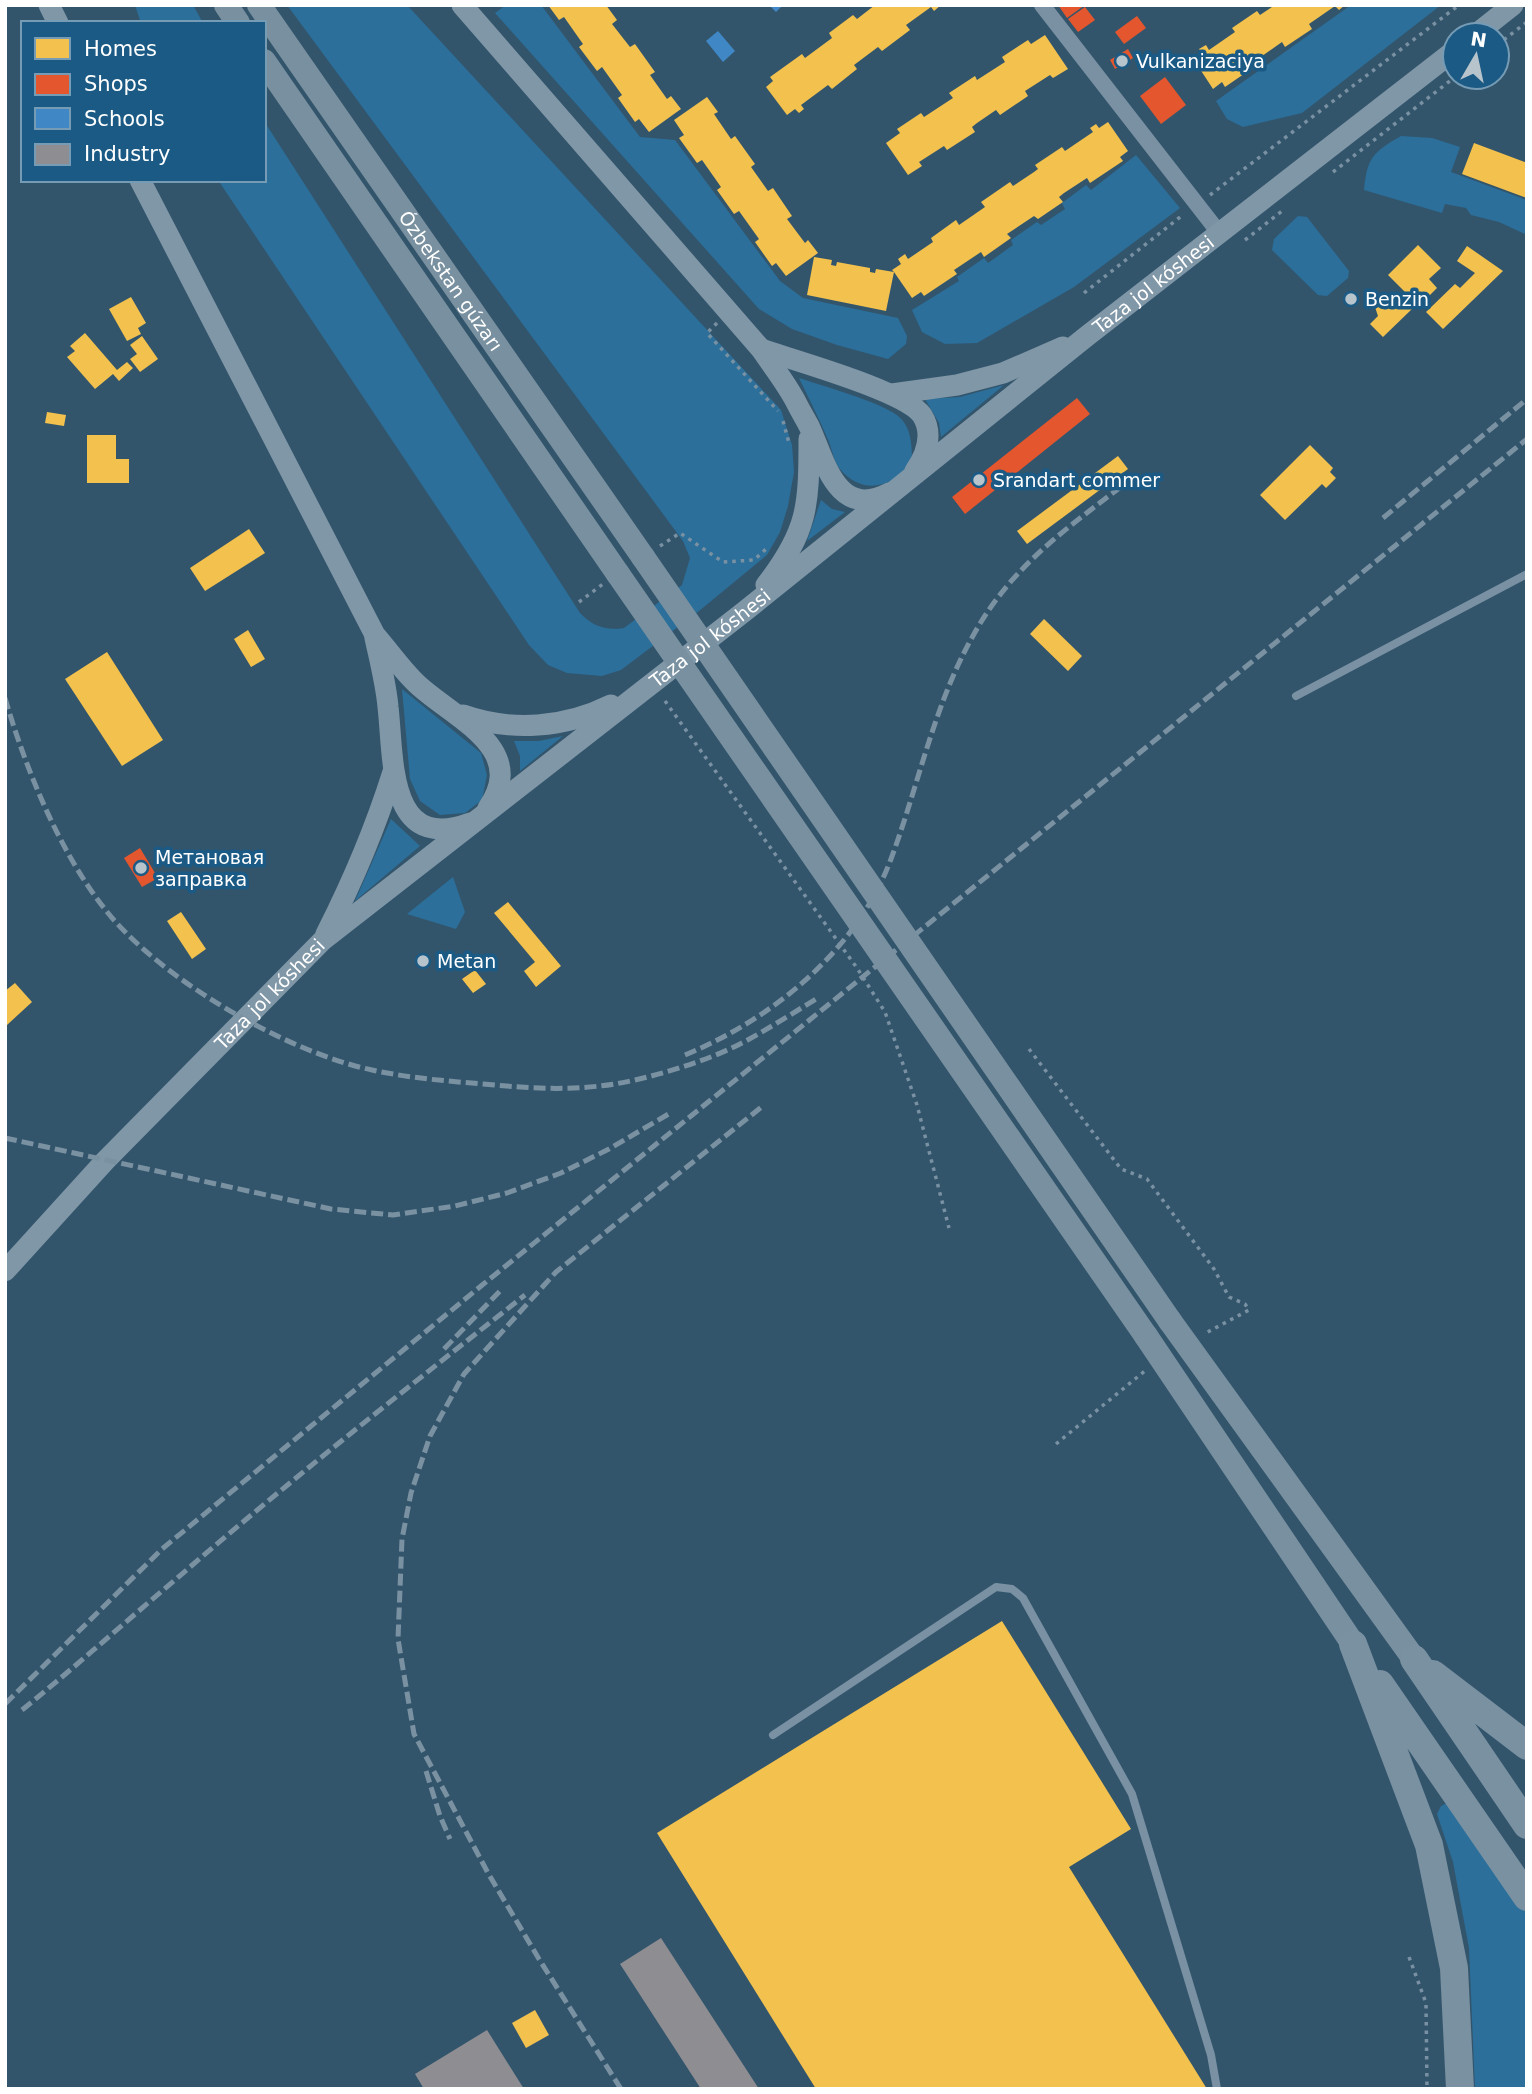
<svg xmlns="http://www.w3.org/2000/svg" width="1532" height="2094" viewBox="0 0 1532 2094" font-family="'DejaVu Sans',sans-serif">
  <style>
    .green { fill: #2b6f9a }
    .homes { fill: #f2c14e }
    .shops { fill: #e4572e }
    .schools { fill: #3f88c5 }
    .industry { fill: #8d8d92 }
    .lines { fill: none; stroke-linecap: round; stroke-linejoin: round }
    .path { stroke: #7991a2; stroke-width: 3.5; stroke-dasharray: 3.5 5; stroke-linecap: butt }
    .lane { stroke: #7991a2; stroke-width: 8 }
    .street { stroke: #7991a2; stroke-width: 16 }
    .secondary { stroke: #8097a7; stroke-width: 21 }
    .primary { stroke: #78909f; stroke-width: 24 }
    .highway { stroke: #7a91a2; stroke-width: 28 }
    .rail { stroke: #7a91a2; stroke-width: 5; stroke-dasharray: 12 5; stroke-linecap: butt }
    .primary-bridge { stroke: #78909f; stroke-width: 24 }
    .poi-dot { fill: #b8c4cc; stroke: #1b5a84; stroke-width: 2.5 }
    .labels { text-anchor: middle; stroke-width: 7; stroke-linejoin: round; paint-order: stroke }
    .poi-label { font-size: 19px; fill: #fff; stroke: #1b5a84; text-anchor: start }
    .street-label { font-size: 19px; fill: #fff; stroke: #1b5a84 }
  </style>
  <rect width="100%" height="100%" fill="#33556c"/>
  <!-- green -->
  <path class="green" d="M135,5H193L203,23H141Z
    M287,5H407L781,410L792,445L794,472L788,506L780,532L767,555L699,611L621,670L602,676L567,673L548,665L529,645L218,180H264V121L580,613C593,626 605,631 624,628L682,585L690,558L683,541Z
    M506,5H541L640,137L675,140L780,281L803,298L898,318L907,336L906,344L888,359L837,345L792,329L759,309L495,13Z
    M1351,5H1441L1302,113L1243,127L1227,119L1216,101Z
    M1401,136L1432,138L1460,147L1451,172L1527,200V235L1499,222L1471,215L1466,208L1445,204L1442,213L1364,190C1367,158 1373,152 1401,136Z
    M1136,155L1180,208L1074,287L977,343L945,344L922,332L912,310L959,281L957,277L984,258L988,263L1013,245L1011,240L1037,222L1041,225L1065,209L1062,203L1086,185L1091,190Z
    M1298,216L1307,217L1349,271L1348,278L1327,296L1318,295L1272,250L1274,239Z
    M799,378C822,386 881,402 898,416C912,427 912,447 912,463C892,488 862,496 839,468C834,461 832,450 829,442C820,420 809,399 799,378Z
    M1004,385L941,437L939,423L925,399L960,397Z
    M821,500L832,509L845,512L807,541Z
    M402,689L481,753L487,775L482,800L465,813L440,815L420,801L410,779Z
    M563,736L520,771V756L514,741H539Z
    M391,819L420,846L355,901Z
    M453,877L465,912L456,929L407,914Z
    M1447,1803L1527,1911V2089H1475L1469,1948L1453,1862L1437,1814L1441,1806Z"/>
  <!-- homes -->
  <path class="homes" d="M548,5H606L617,20L612,24L630,47L635,44L655,72L650,75L667,99L671,96L681,109L649,132L639,119L635,122L618,98L622,95L602,67L597,71L579,47L583,44L564,17L559,20Z
    M875,5H941L934,11L931,7L906,25L910,30L882,51L878,47L854,65L857,69L832,89L828,85L801,105L804,109L799,113L795,109L787,115L766,87L773,81L770,77L802,54L805,58L832,38L829,33L853,15L857,19Z
    M1275,5H1345L1339,10L1335,6L1309,24L1312,29L1285,47L1282,42L1255,61L1257,65L1225,87L1222,82L1213,89L1194,60L1203,54L1199,49L1206,45L1209,50L1235,32L1232,28L1257,11L1260,15Z
    M1045,35L1068,69L1053,78L1050,75L1025,91L1028,96L1000,115L996,110L977,123L972,127L975,132L947,150L944,146L919,162L922,166L908,175L886,143L900,133L897,129L921,113L924,117L953,98L949,93L975,76L977,80L1005,62L1002,57L1028,40L1031,44Z
    M707,97L718,112L714,114L731,139L735,136L755,164L751,167L768,191L773,188L792,216L787,219L805,243L808,240L818,253L786,276L776,263L772,266L755,242L759,239L739,211L734,214L717,190L721,187L702,160L697,163L679,138L684,135L674,120Z
    M1108,122L1128,151L1120,157L1123,161L1090,183L1087,178L1064,193L1059,197L1063,202L1038,219L1034,216L1007,234L1011,238L984,257L981,252L954,270L957,274L924,296L921,292L912,298L894,272L886,311L807,295L814,257L832,260L831,265L836,266L837,262L870,268V272L875,273L876,269L894,272L892,270L901,264L898,259L905,254L908,259L933,242L931,238L956,220L959,225L985,207L981,202L1010,182L1013,186L1034,172L1038,169L1035,165L1062,147L1065,151L1093,132L1090,128L1096,124L1099,128Z
    M1474,143L1527,163V198L1462,174Z
    M1418,245L1441,268L1429,279L1437,288L1419,306L1388,275Z
    M1467,246L1503,271L1443,329L1426,312L1455,284L1460,288L1475,273L1457,261Z
    M1398,295L1412,309L1383,337L1370,324L1378,316L1375,307L1382,301L1389,304Z
    M131,297L146,323L138,328L141,334L127,341L109,309Z
    M85,333L117,370L127,362L133,368L119,381L113,374L95,389L67,357L75,351L70,346Z
    M142,336L158,359L140,372L130,359L137,354L130,345Z
    M47,412L66,415L64,426L45,423Z
    M87,435H116V459H129V483H87Z
    M1310,445L1333,468L1330,472L1336,478L1326,488L1322,484L1285,520L1260,495Z
    M1118,456L1128,469L1027,544L1017,531Z
    M249,529L265,553L205,591L190,568Z
    M1044,619L1082,656L1068,671L1030,634Z
    M248,630L265,659L251,667L234,639Z
    M107,652L163,740L122,766L65,679Z
    M508,902L561,966L536,987L524,971L535,962L494,913Z
    M181,912L206,949L192,959L167,921Z
    M475,970L486,984L473,993L462,979Z
    M15,983L32,1002L7,1025L5,991Z
    M1002,1621L1131,1829L1069,1867L1207,2089H816L657,1833Z
    M535,2010L549,2035L526,2048L512,2023Z"/>
  <!-- shops -->
  <path class="shops" d="M1058,5H1085L1067,18Z
    M1085,7L1095,20L1078,32L1068,19Z
    M1137,16L1146,28L1124,44L1115,32Z
    M1128,49L1133,58L1115,69L1110,60Z
    M1165,77L1186,105L1161,124L1140,96Z
    M1077,398L1090,414L965,514L952,497Z
    M140,848L158,878L142,887L124,858Z"/>
  <!-- schools -->
  <path class="schools" d="M769,5H783L776,12Z
    M718,31L735,51L723,62L706,41Z"/>
  <!-- industry -->
  <path class="industry" d="M661,1938L759,2089H701L620,1964Z
    M487,2030L524,2089H424L415,2074Z"/>
  <g class="lines">
    <!-- path -->
    <path class="path" d="M1497,45L1527,22
      M1333,172L1455,77
      M1210,195L1459,5
      M1245,240L1282,211
      M1084,293L1184,214
      M717,323L707,333L778,411
      M783,421L789,443
      M660,546L680,533L723,562L754,560L767,548
      M579,602L603,584
      M665,701L857,968L885,1012L917,1105L949,1228
      M1029,1049L1121,1169L1147,1179L1214,1269L1229,1297L1245,1304L1249,1310L1204,1334
      M1056,1444L1146,1370
      M1409,1957L1426,2003L1427,2089"/>
    <!-- lane -->
    <path class="lane" d="M1296,696L1527,574
      M773,1735L996,1587L1012,1589L1023,1598L1132,1794L1211,2055L1217,2089"/>
    <!-- street -->
    <path class="street" d="M1042,5L1220,234"/>
    <!-- secondary -->
    <g class="secondary">
      <path d="M49,5L58,23"/>
      <path d="M462,5L761,349C773,367 787,384 797,404C801,412 806,420 810,428C825,461 837,520 889,493"/>
      <path d="M1475,35L1513,5"/>
      <path d="M140,180L375,635C389,651 402,670 417,684C453,718 530,748 488,808"/>
      <path d="M761,349C793,360 905,391 922,415C934,434 926,455 915,471"/>
      <path d="M892,394L957,385L1003,373L1063,347"/>
      <path d="M766,585C808,531 809,506 809,439"/>
      <path d="M375,638C380,661 386,684 388,707C394,758 387,854 470,823"/>
      <path d="M463,715C511,732 565,728 611,705"/>
      <path d="M326,934C353,881 375,829 393,772"/>
      <path id="s1" d="M5,1271L105,1161L323,940L745,611L1087,336L1455,50"/>
    </g>
    <!-- primary -->
    <g class="primary">
      <path d="M226,5L238,23"/>
      <path id="s2" d="M259,5L643,557"/>
      <path d="M264,61L618,574"/>
      <path d="M1170,1321L1414,1659"/>
      <path d="M1146,1336L1353,1644"/>
    </g>
    <!-- highway -->
    <path class="highway" d="M1353,1644L1429,1845L1454,1968L1460,2089
      M1414,1659L1527,1825
      M1433,1674L1527,1746
      M1380,1684L1527,1897"/>
    <!-- rail -->
    <path class="rail" d="M1383,518L1527,399
      M5,698C25,767 59,851 104,908C158,978 286,1052 372,1070C409,1078 446,1081 483,1084C536,1089 582,1092 635,1080C669,1072 705,1061 736,1046C764,1032 791,1014 818,998
      M685,1055C774,1018 857,950 891,859C919,784 934,704 974,634C1013,564 1069,527 1131,479
      M5,1138L331,1209L393,1215L455,1206L507,1193L561,1173L609,1149L672,1112
      M444,1349L500,1291
      M5,1704L162,1549L481,1286L1527,439
      M22,1710C74,1668 124,1623 175,1580C289,1481 407,1388 525,1295
      M426,1771L440,1816L450,1839
      M621,2089L539,1959L488,1873L414,1734L398,1639L402,1539L411,1493L430,1436L464,1374L556,1272L764,1105"/>
    <!-- primary-bridge -->
    <path class="primary-bridge" d="M643,557L1170,1321
      M618,574L1146,1336"/>
  </g>
  <!-- markers -->
  <g class="poi-dot">
    <circle cx="1122" cy="61" r="7"/>
    <circle cx="1351" cy="299" r="7"/>
    <circle cx="979" cy="480" r="7"/>
    <circle cx="141" cy="868" r="7"/>
    <circle cx="423" cy="961" r="7"/>
  </g>
  <g class="labels">
    <!-- poi labels -->
    <g class="poi-label">
      <text x="1136" y="68">Vulkanizaciya</text>
      <text x="1365" y="306">Benzin</text>
      <text x="993" y="487">Srandart commer</text>
      <text x="155" y="864">Метановая<tspan x="155" dy="22">заправка</tspan></text>
      <text x="437" y="968">Metan</text>
    </g>
    <!-- street labels -->
    <g class="street-label">
      <text dy="7" stroke="none"><textPath href="#s2" startOffset="336">Ózbekstan gúzarı</textPath></text>
      <text dy="7" stroke="none"><textPath href="#s1" startOffset="1517">Taza jol kóshesi</textPath></text>
      <text dy="7" stroke="none"><textPath href="#s1" startOffset="950">Taza jol kóshesi</textPath></text>
      <text dy="7" stroke="none"><textPath href="#s1" startOffset="383">Taza jol kóshesi</textPath></text>
    </g>
  </g>
  <!-- border -->
  <rect width="1532" height="2094" fill="none" stroke="#ffffff" stroke-width="14"/>
  <!-- legend -->
  <rect x="21" y="21" width="245" height="161" fill="#1b5a84" stroke="#769cb5" stroke-width="2"/>
  <rect x="35" y="38" width="35" height="21" fill="#f2c14e" stroke="#769cb5" stroke-width="2"/>
  <text x="84" y="56" font-size="21" fill="#ffffff">Homes</text>
  <rect x="35" y="74" width="35" height="21" fill="#e4572e" stroke="#769cb5" stroke-width="2"/>
  <text x="84" y="91" font-size="21" fill="#ffffff">Shops</text>
  <rect x="35" y="108" width="35" height="21" fill="#3f88c5" stroke="#769cb5" stroke-width="2"/>
  <text x="84" y="126" font-size="21" fill="#ffffff">Schools</text>
  <rect x="35" y="144" width="35" height="21" fill="#8d8d92" stroke="#769cb5" stroke-width="2"/>
  <text x="84" y="161" font-size="21" fill="#ffffff">Industry</text>
  <!-- north arrow -->
  <g transform="translate(1476 56) rotate(9)"><circle r="33" fill="#1b5a84" stroke="#769cb5" stroke-width="2"/>
  <path d="M0-5L12 26L0 18L-12 26Z" fill="#b8c4cc"/>
  <text y="-10" font-size="19" font-weight="bold" text-anchor="middle" fill="#ffffff">N</text>
  </g>
</svg>
